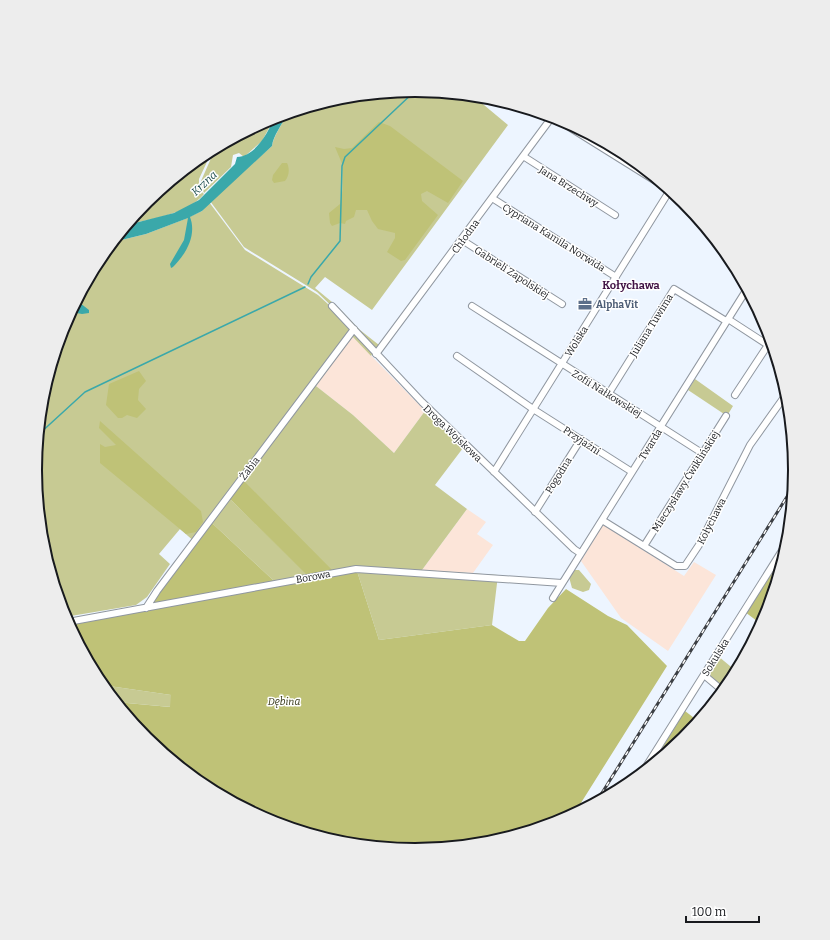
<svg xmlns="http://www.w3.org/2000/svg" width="830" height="940" viewBox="0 0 830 940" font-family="Bitter,serif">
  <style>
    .industrial { fill: #fce5d9 }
    .green { fill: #c7ca93 }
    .forest { fill: #bfc277 }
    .water { fill: #3aa8aa }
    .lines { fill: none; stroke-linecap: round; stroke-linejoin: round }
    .stream { stroke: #3aa8aa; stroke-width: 1.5 }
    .minor-casing { stroke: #9097a0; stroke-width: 8 }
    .minor { stroke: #fff; stroke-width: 6 }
    .rail-casing { stroke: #3c3f44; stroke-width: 3 }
    .rail { stroke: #fff; stroke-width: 1.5; stroke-dasharray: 4.5; stroke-linecap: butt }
    .labels { text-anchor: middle; stroke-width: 3; stroke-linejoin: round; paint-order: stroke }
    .street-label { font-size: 10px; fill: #181a1e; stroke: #fff }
    .service-label { font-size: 10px; font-weight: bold; fill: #4e5e75; stroke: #fff; text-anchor: start }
    .park-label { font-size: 10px; font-style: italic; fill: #303110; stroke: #fff }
    .water-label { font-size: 11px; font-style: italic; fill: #1d4d4e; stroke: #fff }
    .neighbourhood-label { font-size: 11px; font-weight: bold; fill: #421445; stroke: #fff }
    .rim { fill: none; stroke: #181a1e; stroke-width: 2 }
  </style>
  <rect width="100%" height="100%" fill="#edf5ff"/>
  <!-- industrial -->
  <path class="industrial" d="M352,336L425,411L394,453L353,415L316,386Z
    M467,509L486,522L477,534L493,545L473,573L422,570Z
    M602,526H605L684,576L694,562L716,575L668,651L621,618L581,561Z"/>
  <!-- green -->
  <path class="green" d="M415,90L481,96L478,100L508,125L372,310L325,277L315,288L338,307L360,330L379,345L376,349L317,292L244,247L210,201L272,146C273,137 283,123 287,114L341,97Z
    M275,117L262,141L244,157L239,153L233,155L231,167L204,193L201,186V181L216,147Z
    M213,149L199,179V189L204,194C187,215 152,218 127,225L146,201L204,154Z
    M209,202L245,250L318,295L339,314L373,353L371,356L352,336L316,386L353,415L394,453L425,411L463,448L435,485L467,509L422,570L498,575L492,625L379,640L357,571L338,575L230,499L308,575L274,581L212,523L196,543L180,529L159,554L170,564L147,597L136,605L65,617L42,544L35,470L42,396L64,324L99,259L113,242L146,234L185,219L202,211Z
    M695,379L733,406L727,416L688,390Z
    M573,570H579L591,584L589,590L583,592L572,588L569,577Z
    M718,656L736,671L725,689L709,675L708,672Z
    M102,685L171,695V707L116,702Z"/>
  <!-- forest -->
  <path class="forest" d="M379,122L390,126L463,181L448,203L427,191L421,194L422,201L438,215L405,260L401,261L387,252L395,238V233L378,229L372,221L367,210H356L354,217L346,221L345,224L340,223L332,226L330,223L329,213L340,204L343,189V166L335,147L344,149L352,148Z
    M282,163H287C290,169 289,176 285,181L274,183L272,180L273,175Z
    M139,371L146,381L139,389L138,400L146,409L137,418L127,415L122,418H118L106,405L109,384Z
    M100,421L201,511L203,522L196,532L186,534L100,463V444L105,447L116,445L99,428Z
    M244,481L337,575L357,571L379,640L492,625L519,641H525L548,608L566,589L608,616L627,625L667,666L574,814L560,821L489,843L415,850L341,843L269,821L204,786L146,739L116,702L170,707L171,695L102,685L66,620L150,605L212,523L274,581L307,575L230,499Z
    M788,545L766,616L761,624L745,612Z
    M685,711L698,721L684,739L651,766Z"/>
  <!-- water -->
  <path class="water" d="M287,114C283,123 273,136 272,146L202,211L190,217C197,235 186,254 173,267L171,268L170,264L184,240L188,218L146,234L113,242L127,225L174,213L199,200L235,164L237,157C256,156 268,132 275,117Z
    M75,303H80L89,310V313L82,314L71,312Z"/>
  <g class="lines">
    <!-- stream -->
    <path class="stream" d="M308,284L311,277L340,241L342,166L345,157L416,90
      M38,435L85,392L305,287"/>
    <!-- minor casing -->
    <g class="minor-casing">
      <path id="minor" d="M553,117L670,190
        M523,156L615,215
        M492,198L616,277
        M462,240L562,304
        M332,306L422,402L574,549L580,553
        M472,306L702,453
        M728,319L768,345L735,395
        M376,354L552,117
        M457,356L533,409L632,472
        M609,393L674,289L726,321
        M494,472L670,190
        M535,512L581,439
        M602,520L676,566H685L699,545L750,445L787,393
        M644,546L726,416
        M553,598L747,289
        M146,608L157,591L354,329
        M68,622L356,569L562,583
        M704,675L723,691
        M642,773L788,541"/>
    </g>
    <!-- minor -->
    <use href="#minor" class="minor"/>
    <!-- rail casing -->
    <g class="rail-casing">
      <path id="rail" d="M597,801L793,487"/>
    </g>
    <!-- rail -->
    <use href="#rail" class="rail"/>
  </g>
  <!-- icons -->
  <defs>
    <g id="office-bare" transform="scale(1.08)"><path d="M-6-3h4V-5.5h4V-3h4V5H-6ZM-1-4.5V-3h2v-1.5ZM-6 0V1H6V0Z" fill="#5c6f8a" stroke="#fff" stroke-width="2.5" paint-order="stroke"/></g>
  </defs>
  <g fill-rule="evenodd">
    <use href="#office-bare" x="585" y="304"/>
  </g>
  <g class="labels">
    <!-- street labels -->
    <g class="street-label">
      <text transform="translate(569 186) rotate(32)" y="4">Jana Brzechwy</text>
      <text transform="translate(465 236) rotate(-54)" y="4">Chłodna</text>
      <text transform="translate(554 237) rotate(32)" y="4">Cypriana Kamila Norwida</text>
      <text transform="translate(512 272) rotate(33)" y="4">Gabrieli Zapolskiej</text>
      <text transform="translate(651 325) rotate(-58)" y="4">Juliana Tuwima</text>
      <text transform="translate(576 341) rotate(-58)" y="4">Wolska</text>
      <text transform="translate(607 393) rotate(32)" y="4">Zofii Nałkowskiej</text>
      <text transform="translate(453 433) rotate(44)" y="4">Droga Wojskowa</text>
      <text transform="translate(582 440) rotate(34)" y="4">Przyjaźni</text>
      <text transform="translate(650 444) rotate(-58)" y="4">Twarda</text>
      <text transform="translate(249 468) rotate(-53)" y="4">Żabia</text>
      <text transform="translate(558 475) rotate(-58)" y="4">Pogodna</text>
      <text transform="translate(685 481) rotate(-58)" y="4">Mieczysławy Ćwiklińskiej</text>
      <text transform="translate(711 521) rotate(-63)" y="4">Kołychawa</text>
      <text transform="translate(313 576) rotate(-10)" y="4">Borowa</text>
      <text transform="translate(715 657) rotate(-58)" y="4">Sokulska</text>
    </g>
    <!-- service labels -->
    <g class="service-label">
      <text x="596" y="308">AlphaVit</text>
    </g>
    <!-- park labels -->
    <g class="park-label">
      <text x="284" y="705">Dębina</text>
    </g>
    <!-- water labels -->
    <g class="water-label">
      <text transform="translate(204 183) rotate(-43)" y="4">Krzna</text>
    </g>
    <!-- neighbourhood labels -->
    <g class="neighbourhood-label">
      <text x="631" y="289">Kołychawa</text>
    </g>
  </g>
  <!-- crop -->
  <path d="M0 0H830V940H0ZM42 470a373 373 0 1 1 746 0a373 373 0 1 1-746 0Z" fill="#ededed" fill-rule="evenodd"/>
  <path class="rim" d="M42 470a373 373 0 1 1 746 0a373 373 0 1 1-746 0Z"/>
  <!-- scale -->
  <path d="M686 916v6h73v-6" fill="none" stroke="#181a1e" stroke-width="2"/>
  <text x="692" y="916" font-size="12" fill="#181a1e" stroke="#ffffff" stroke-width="3" paint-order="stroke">100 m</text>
</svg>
